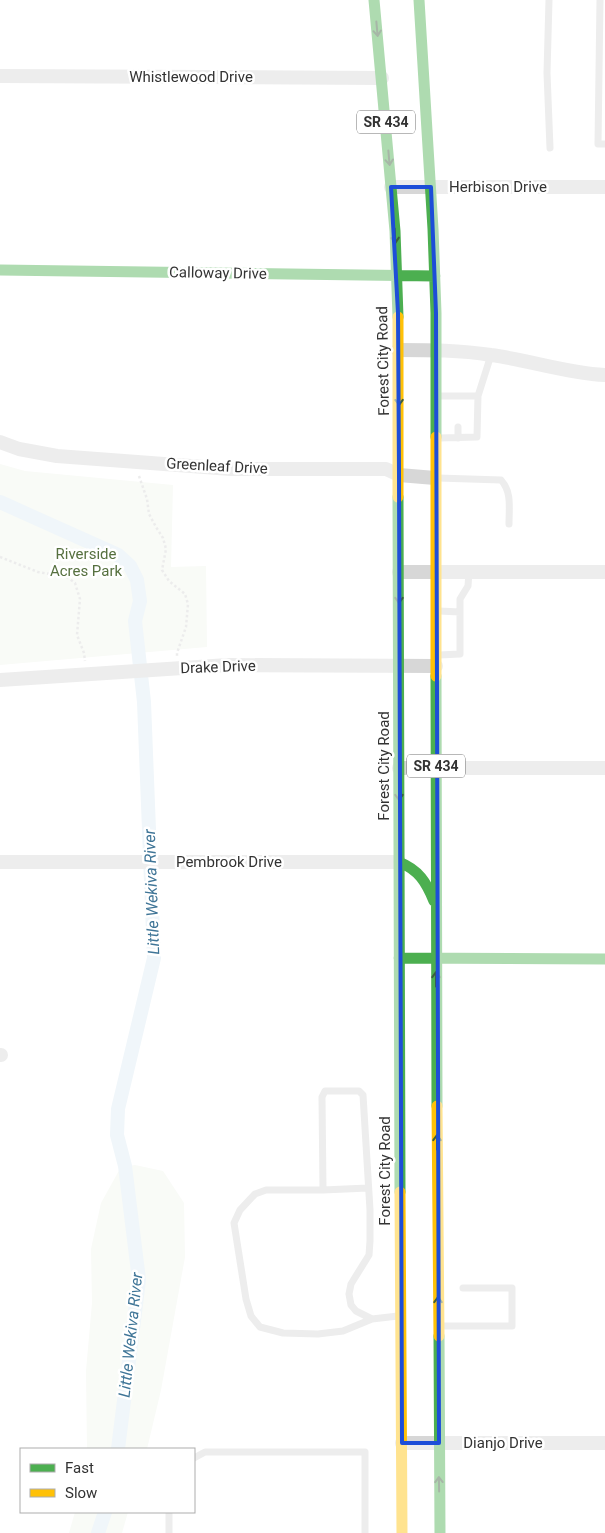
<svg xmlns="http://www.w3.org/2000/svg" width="605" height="1533" viewBox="0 0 605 1533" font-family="Roboto,sans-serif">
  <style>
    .green { fill: #f1f5ed }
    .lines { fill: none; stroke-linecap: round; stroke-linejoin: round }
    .canal { stroke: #ddebf3; stroke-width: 14 }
    .path { stroke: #d6d6d6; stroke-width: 2.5; stroke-dasharray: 2.5 2.5; stroke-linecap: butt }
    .lane { stroke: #d7d7d7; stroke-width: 7 }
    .street { stroke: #d7d7d7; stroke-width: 14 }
    .fast { stroke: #4caf50; stroke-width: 11 }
    .slow { stroke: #ffc107; stroke-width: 11 }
    .oneway { stroke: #3c5e3d }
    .marked { fill: none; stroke: #1d4ed8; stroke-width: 4; stroke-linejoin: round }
    .labels { text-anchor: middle; stroke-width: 5; stroke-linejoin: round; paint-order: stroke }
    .shield { fill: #fff; stroke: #707070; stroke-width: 1 }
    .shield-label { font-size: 14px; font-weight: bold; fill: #333 }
    .street-label { font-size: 15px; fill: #333; stroke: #fff }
    .park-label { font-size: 15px; fill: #56703f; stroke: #fff }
    .water-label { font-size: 16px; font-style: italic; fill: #3f7597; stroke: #fff }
  </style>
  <rect width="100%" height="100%" fill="#fff"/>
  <!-- green -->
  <path class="green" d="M0,464L25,471L173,485L171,567L206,566L207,647L0,665Z
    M135,1165L163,1171L184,1203L185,1257L161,1390L147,1449H87L86,1371L92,1303L91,1249L101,1203L121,1167Z
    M75,1512H128L122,1533H69Z"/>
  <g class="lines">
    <!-- canal -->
    <path class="canal" d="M0,502L118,555L130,566L137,580L140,601L135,621L144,702L154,958L118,1109L117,1135L125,1166L139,1280L118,1449
      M98,1533L105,1512"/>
    <!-- path -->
    <path class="path" d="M139,476L147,499L149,514L156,527L163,538L166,549L162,570L169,581L185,594L188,604L186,627L177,653V657
      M0,557L38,572L67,577L75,583L80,599L77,635L84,653L85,661"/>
    <!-- lane -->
    <path class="lane" d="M549,0L547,73L550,148
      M600,0L598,144H605
      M439,396H478L477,437L439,438
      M478,396L491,355
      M458,427V438
      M438,478L501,480C512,492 509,508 509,524
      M439,611L460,612
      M439,655L460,654V599L468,586L469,572
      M323,1190L368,1188
      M372,1319L343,1331L318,1334L283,1333L260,1327L251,1316L246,1299L234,1223L240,1210L255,1194L266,1190H323L322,1097L325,1091H359L363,1095L370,1210V1241L369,1255L351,1284L349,1294L351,1305L356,1311L372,1319L398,1316
      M441,1326H512V1288H463
      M194,1458L205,1452H365V1533
      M169,1512V1533"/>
    <!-- street -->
    <path class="street" d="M0,76L382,78
      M391,187H605
      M398,350C429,350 460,350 491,355C529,360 566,373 605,375
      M0,442L19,449L57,456L231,469H386L399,475L435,478
      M399,572H605
      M0,680L228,665L436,666
      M399,768H605
      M0,862H399
      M0,1055H1
      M402,1443H605"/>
    <!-- fast -->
    <path class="fast" d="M374,0L395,231L398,317
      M419,0L433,229L436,313V437
      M0,270L435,276
      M398,497L400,1192
      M436,676L437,1106
      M399,862C419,870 426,882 434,901
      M399,958L605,959
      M439,1336L440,1533"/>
    <!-- slow -->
    <path class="slow" d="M398,317V497
      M436,437V676
      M437,1106L439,1336
      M400,1192L402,1533"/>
  </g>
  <!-- one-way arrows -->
  <defs><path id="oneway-shaft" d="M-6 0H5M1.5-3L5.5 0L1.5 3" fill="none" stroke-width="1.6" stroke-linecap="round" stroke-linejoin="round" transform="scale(1.25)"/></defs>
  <g class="oneway">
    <use href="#oneway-shaft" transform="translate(377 29) rotate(85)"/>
    <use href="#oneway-shaft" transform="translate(389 158) rotate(85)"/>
    <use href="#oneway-shaft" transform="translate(395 236) rotate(87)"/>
    <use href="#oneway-shaft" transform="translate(399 398) rotate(89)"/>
    <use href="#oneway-shaft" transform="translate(399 596) rotate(90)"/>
    <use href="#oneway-shaft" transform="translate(399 793) rotate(90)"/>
    <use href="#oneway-shaft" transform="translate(436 979) rotate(-90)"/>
    <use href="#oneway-shaft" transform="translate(437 1142) rotate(-90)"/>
    <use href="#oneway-shaft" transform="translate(438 1304) rotate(-90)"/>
    <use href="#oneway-shaft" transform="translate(439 1484) rotate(-91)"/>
  </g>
  <!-- marked area -->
  <path d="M0 0H605V1533H0ZM391,187H431L436,313L439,1443H402L399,475L398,313Z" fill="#fff" fill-opacity=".55" fill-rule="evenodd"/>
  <path class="marked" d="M391,187H431L436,313L439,1443H402L399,475L398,313Z"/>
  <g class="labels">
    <!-- shield labels -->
    <g class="shield">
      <rect x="357" y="110.5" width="58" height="23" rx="4"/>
      <rect x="407" y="754.5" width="58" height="23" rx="4"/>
    </g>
    <g class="shield-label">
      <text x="386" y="127">SR 434</text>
      <text x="436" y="771">SR 434</text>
    </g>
    <!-- street labels -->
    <g class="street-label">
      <text x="191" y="82">Whistlewood Drive</text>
      <text x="498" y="192">Herbison Drive</text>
      <text transform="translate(218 273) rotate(1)" y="5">Calloway Drive</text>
      <text transform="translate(383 361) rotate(-91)" y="5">Forest City Road</text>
      <text transform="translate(217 466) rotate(3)" y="5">Greenleaf Drive</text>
      <text transform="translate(218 667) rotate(-2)" y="5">Drake Drive</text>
      <text transform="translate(384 766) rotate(-90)" y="5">Forest City Road</text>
      <text x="229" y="867">Pembrook Drive</text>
      <text transform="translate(385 1171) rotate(-90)" y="5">Forest City Road</text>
      <text x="503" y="1448">Dianjo Drive</text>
    </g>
    <!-- park labels -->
    <g class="park-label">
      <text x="86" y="559">Riverside<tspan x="86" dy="17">Acres Park</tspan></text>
    </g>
    <!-- water labels -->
    <g class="water-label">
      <text transform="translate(151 892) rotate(-92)" y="6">Little Wekiva River</text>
      <text transform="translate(130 1335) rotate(-84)" y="6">Little Wekiva River</text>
    </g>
  </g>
  <!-- legend -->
  <rect x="20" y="1448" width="175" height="65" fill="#ffffff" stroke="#adadad"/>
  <rect x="30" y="1464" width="25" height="8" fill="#4caf50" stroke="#adadad"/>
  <text x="65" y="1473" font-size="15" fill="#333333">Fast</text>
  <rect x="30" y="1489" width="25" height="8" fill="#ffc107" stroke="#adadad"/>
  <text x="65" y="1498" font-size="15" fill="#333333">Slow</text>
</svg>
